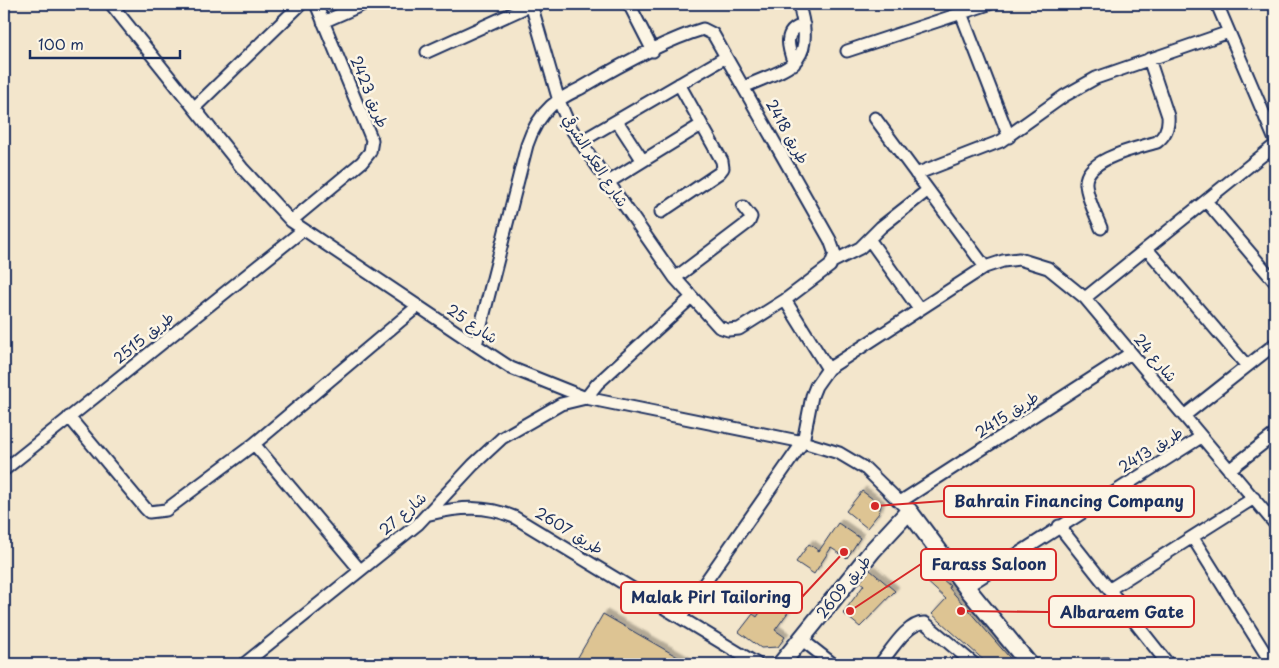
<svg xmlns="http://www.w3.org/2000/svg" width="1279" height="668" viewBox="0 0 1279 668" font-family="'Playpen Sans','Playpen Sans Arabic',sans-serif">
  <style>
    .building { fill: #ddc493; stroke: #1b2f5e; filter: url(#shadow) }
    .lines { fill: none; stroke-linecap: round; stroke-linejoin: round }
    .street-casing { stroke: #1b2f5e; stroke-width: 15 }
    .secondary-casing { stroke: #1b2f5e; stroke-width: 20 }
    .street { stroke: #fcf5e5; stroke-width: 11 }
    .secondary { stroke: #fcf5e5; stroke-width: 16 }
    .labels { text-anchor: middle; stroke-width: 5; stroke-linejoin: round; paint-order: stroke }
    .street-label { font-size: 15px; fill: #1b2f5e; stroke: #fcf5e5 }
    .leader { fill: none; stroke: #d62828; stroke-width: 2 }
    .callout-dot { fill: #d62828; stroke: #fcf5e5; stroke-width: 2 }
    .callout { fill: #fcf5e5; stroke: #d62828; stroke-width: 2 }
    .callout-label { font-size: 16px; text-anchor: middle; font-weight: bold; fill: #1b2f5e }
  </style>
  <defs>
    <filter id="shadow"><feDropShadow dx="4" dy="-4" stdDeviation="1" flood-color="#0004"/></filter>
  </defs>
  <rect width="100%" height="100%" fill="#f3e6cc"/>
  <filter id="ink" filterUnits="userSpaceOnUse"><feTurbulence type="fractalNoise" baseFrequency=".02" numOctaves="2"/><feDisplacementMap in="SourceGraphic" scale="10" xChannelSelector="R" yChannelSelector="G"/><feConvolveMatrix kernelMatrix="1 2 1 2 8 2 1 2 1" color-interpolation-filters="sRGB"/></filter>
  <g filter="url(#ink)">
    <!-- building -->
    <path class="building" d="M862,491L881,505L879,513L867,528L846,511Z
      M838,523L860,538L847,558L831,548L814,574L796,562L809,544L819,551Z
      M870,570L895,591L860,627L843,613L864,585L860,582Z
      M932,570L950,586L949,588L1015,664H988L932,614L946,599L924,579Z
      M770,598L789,611L775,630L785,637L778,647L761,648L739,632L753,614L757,617Z
      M603,614L690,664H574Z"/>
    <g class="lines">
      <!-- street casing -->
      <g class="street-casing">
        <path id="street" d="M111,4L242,168L291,221L476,345L511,368L586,398L803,442L839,453L866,469L909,511
          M629,4L653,51
          M1217,4L1275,140
          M961,13L1009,137
          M323,22L364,4
          M847,51L989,4
          M427,52L531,5
          M794,64C788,48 782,30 804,25
          M744,87C785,68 815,67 801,13
          M194,108L301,4
          M875,118L985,267
          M617,121L643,161
          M580,142L726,57
          M916,174L1001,141L1064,96L1096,78L1229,32
          M607,183L701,125
          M1206,201L1275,282
          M661,212L719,173L723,168L722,161L679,84
          M291,221L362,162L370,152L372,140L316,4
          M1101,228C1096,215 1087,199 1086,184C1084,159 1137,148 1157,142C1166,135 1169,127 1168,116L1149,59
          M869,239L919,309
          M1147,249L1247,366
          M834,261L860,248L881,227L928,190
          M675,278L749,222L751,217L743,207
          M1085,298L1275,145
          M785,300L828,369
          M476,345L527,145C532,130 539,117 551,106C560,98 571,93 581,88C615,68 666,40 703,29L713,34L830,240L835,254L830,266L785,300L739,329L728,330L719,327L675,278L570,127L559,101L531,4
          M1184,416L1275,344
          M69,417L145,508L149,512L166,510L254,444L418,306
          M254,444L360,570
          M4,470L303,230
          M1229,470L1275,434
          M900,502L1131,353
          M430,514C460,507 485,505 514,517L757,664
          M1059,526L1168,664
          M1193,538L1272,664
          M966,587L1201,437
          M1110,589L1254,498
          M681,617L803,442L812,396L816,386L828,369L985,267L1003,261L1019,259L1048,268L1085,298L1275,524
          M801,639L833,664
          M244,664L418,524L473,465L502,438L561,404L586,398L597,384L691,298
          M880,664C890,652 908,621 925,623L974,664
          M1103,664H1109"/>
      </g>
      <!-- secondary casing -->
      <g class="secondary-casing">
        <path id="secondary" d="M781,664L873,550L909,511L966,587L1029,664"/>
      </g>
      <!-- street -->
      <use href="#street" class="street"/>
      <!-- secondary -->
      <use href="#secondary" class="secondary"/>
    </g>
  </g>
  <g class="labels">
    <!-- street labels -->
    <g class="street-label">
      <text transform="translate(369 92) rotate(68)" y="5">طريق 2423</text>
      <text transform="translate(787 132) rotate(61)" y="5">طريق 2418</text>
      <text transform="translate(595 161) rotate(57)" y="5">شارع العكر الشرقي</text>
      <text transform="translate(472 324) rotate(34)" y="5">شارع 25</text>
      <text transform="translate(144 338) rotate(-39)" y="5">طريق 2515</text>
      <text transform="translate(1155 358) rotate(50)" y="5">شارع 24</text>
      <text transform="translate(1007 415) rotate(-33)" y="5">طريق 2415</text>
      <text transform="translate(1151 450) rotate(-32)" y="5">طريق 2413</text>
      <text transform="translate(403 514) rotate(-41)" y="5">شارع 27</text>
      <text transform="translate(569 531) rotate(31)" y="5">طريق 2607</text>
      <text transform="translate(844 587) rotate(-51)" y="5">طريق 2609</text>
    </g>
  </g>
  <!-- callouts -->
  <path class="leader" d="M875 506L944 501M850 611L921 564M844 552L802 597M961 611L1049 612"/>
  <g class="callout-dot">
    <circle cx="875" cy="506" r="5"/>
    <circle cx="850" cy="611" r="5"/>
    <circle cx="844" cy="552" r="5"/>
    <circle cx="961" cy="611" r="5"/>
  </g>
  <g class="callout">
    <rect x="944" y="486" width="250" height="31" rx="5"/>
    <rect x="921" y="549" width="135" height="31" rx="5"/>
    <rect x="621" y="582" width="181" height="31" rx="5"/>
    <rect x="1049" y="596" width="145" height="31" rx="5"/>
  </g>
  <g class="callout-label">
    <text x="1069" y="507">Bahrain Financing Company</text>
    <text x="989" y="570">Farass Saloon</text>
    <text x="711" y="603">Malak Pirl Tailoring</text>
    <text x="1122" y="618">Albaraem Gate</text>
  </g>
  <!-- margin -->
  <rect width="1279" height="668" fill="none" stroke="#fcf5e5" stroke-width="20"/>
  <rect x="10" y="10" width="1259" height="648" fill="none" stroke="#1b2f5e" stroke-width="2" filter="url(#ink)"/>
  <!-- scale -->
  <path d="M30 50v8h150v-8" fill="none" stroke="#1b2f5e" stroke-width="2.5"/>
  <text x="38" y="50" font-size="15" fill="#1b2f5e" stroke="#fcf5e5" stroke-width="4" paint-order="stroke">100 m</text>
</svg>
